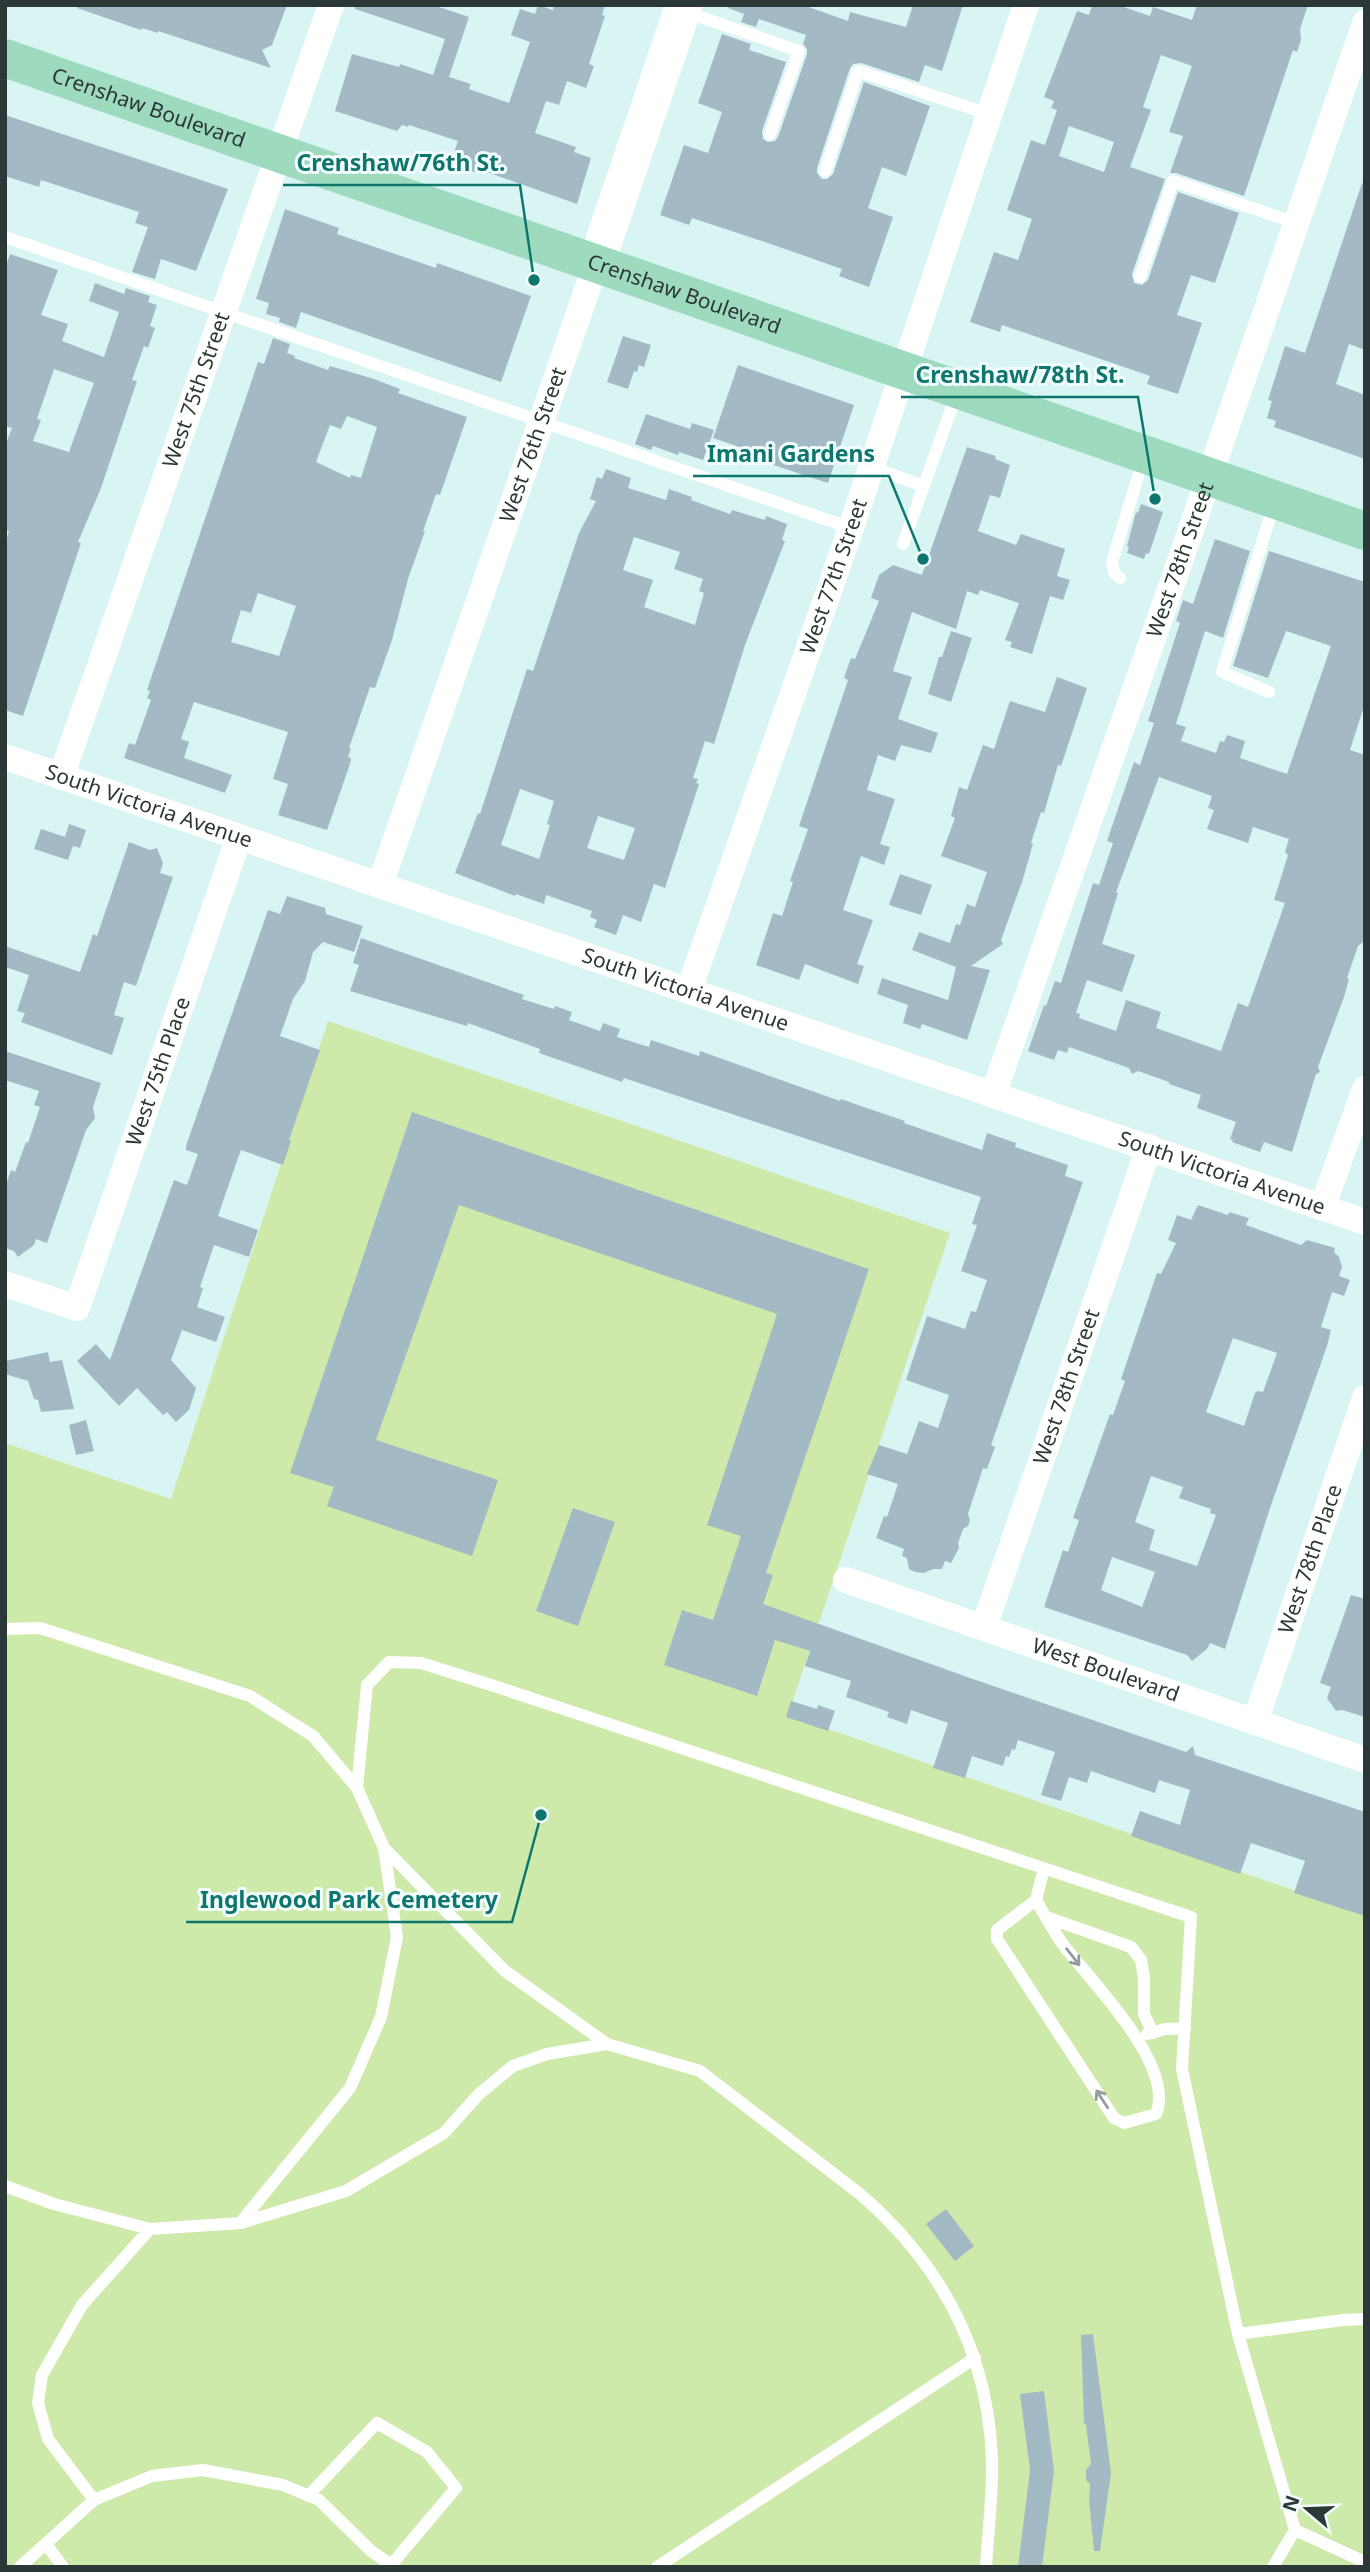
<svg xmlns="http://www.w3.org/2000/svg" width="1370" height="2572" viewBox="0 0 1370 2572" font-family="'Noto Sans',sans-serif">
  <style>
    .green { fill: #cdeaaa }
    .building { fill: #a3bac5; fill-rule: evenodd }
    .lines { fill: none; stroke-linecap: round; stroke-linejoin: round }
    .lane { stroke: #fff; stroke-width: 12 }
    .street { stroke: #fff; stroke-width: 26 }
    .secondary { stroke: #fff; stroke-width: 37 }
    .primary { stroke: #9edbbe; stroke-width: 38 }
    .oneway { stroke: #969b9b }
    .labels { text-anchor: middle; stroke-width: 6; stroke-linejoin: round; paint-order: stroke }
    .street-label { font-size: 21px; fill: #2c3737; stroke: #f2fefd }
    .leader { fill: none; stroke: #0f766e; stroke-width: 2.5 }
    .callout-dot { fill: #0f766e; stroke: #f2fefd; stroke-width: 2.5 }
    .callout-label { font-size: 23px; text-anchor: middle; font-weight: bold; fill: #0f766e; stroke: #f2fefd; stroke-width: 6; stroke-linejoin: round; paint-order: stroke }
  </style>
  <rect width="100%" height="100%" fill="#d8f5f4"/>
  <!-- green -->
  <path class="green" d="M328,1021L950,1233L788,1715L1365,1915V2567H5V1443L171,1499Z"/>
  <!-- building -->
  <path class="building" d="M77,5H287L272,45L262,50L271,68L158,31V33L142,28L141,30L77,8Z
    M355,5H433L469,17L449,77L471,84L469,89L509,103L530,42L511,35L520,9L535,14L538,5L553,10L554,5H605L602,15L605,16L589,64L594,66L586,88L567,81L559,105L546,101L535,133L576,147L574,152L591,158L577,204L481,170L480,174L450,164L458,141L409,125L408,127L402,125L397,131L335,111L352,54L399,67L400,64L433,75L445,39L355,9Z
    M729,5H803L848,21L850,12L906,27L913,5H963L942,71L925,65L919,82L861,63L853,64L850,68L817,168V173L822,179H827L833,174L864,82L930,106L906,176L882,167L868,208L893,217L869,287L839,276L842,269L765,242L692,218L689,225L660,215L684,145L708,153L722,112L698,103L722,34L751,44L749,50L786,62L762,131L763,139L768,142L775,141L778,137L807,54V49L803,44L806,35L759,19L756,27L741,22L744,14L728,8Z
    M1092,5H1118L1150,16L1153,7L1192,20L1197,5H1308L1300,29L1301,40L1297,52L1293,50L1244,196L1176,173H1170L1183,136L1169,132L1192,66L1161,55L1143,107L1151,110L1130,167L1165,179L1132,274L1134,283L1142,285L1148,280L1178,192L1239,213L1215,283L1191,275L1177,315L1202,323L1178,394L1147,384L1150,376L1002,325L1000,332L970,322L994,252L1018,260L1032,219L1007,210L1031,140L1045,145L1057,110L1051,108L1054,101L1044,97L1077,11L1089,15ZM1069,126L1114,142L1104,172L1059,156Z
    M5,115L228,189L196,271L161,259L155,279L132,272L148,227L135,223L139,212L41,180L39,187L5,176Z
    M1362,183L1365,184V350L1349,344L1336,384L1365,395V459L1274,427L1276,421L1267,418L1272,401L1268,400L1285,346L1305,353Z
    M285,209L339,228L337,234L436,268L437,263L531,296L501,382L301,312L296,328L279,322L280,318L266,314L269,303L256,299Z
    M10,254L58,270L41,315L68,324L62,341L104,357L119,312L89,301L95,283L124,294L126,288L150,296L148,302L157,305L150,326L155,328L148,348L144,346L132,380L137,381L101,488L78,542L81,543L23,716L5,710V545L9,531L5,530V446L12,428L5,426V269ZM54,369L94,383L69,452L33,441L41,420L37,419Z
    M623,336L651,345L644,367L639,365L637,372L634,371L628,389L607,382Z
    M273,338L290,344L287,353L295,356L294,358L328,370L330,366L374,379L400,389L398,393L467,417L440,495L436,494L423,531H425L408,579L392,640L375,688L370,687L349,748L351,749L348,757L351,758L350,764L327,830L278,815L288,784L273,779L288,732L194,702L181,739L189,742L184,758L232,775L225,793L124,758L129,743L135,745L151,700L147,698L150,691L147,690L258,362L264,364ZM347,416L377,427L361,478L351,475L350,478L316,462L330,425L341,429ZM258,593L296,606L279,656L231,642L241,610L251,613Z
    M738,365L854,405L828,483L752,458L754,452L713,438Z
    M646,414L690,429L692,423L714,430L703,460L679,452L678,455L653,446L651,450L635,444Z
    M967,447L996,456L995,459L1010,465L1000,498L990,495L978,531L1016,545L1021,534L1065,549L1057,576L1070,580L1063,600L1050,596L1032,654L1010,647L1012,642L1005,640L1019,603L980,590L978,595L967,591L956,629L912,612L893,671L912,677L898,719L938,733L931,753L901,745L895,761L878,755L867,790L895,799L880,844L890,847L884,865L861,856L843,910L873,920L857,964L864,966L858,984L805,964L799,980L756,965L773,913L782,916L793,882L790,881L808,829L799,826L848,680L844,678L851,658L855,659L879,601L871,598L879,575L893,565L922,575Z
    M606,469L631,478L628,488L666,500L669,489L692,497L691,500L730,514L732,510L765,520L766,516L787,524L782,540L785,541L745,645L714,744L705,741L693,778L698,779L696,783L699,784L665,888L654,884L641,922L623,915L616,935L594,927L597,920L590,917L592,911L546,895L544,904L516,894L515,896L455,873L478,813L480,814L527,669L533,671L579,533L596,501L590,499L597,477L602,479ZM634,537L680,552L674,569L703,579L699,591L704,593L695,625L644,607L653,580L623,570ZM520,789L554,801L547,824L550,825L539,859L501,845ZM598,816L635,828L624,860L587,848Z
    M1141,504L1163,512L1149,554L1146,553L1144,559L1127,553L1129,547L1127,546L1136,512L1138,513Z
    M1215,539L1250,551L1223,638L1205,631L1176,724L1186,727L1181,741L1216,753L1220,741L1224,742L1227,735L1245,741L1240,758L1287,774L1331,646L1286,631L1268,678L1233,666L1269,551L1365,582V703L1350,750L1365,755L1363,942L1358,946L1347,978L1349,979L1344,997L1318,1067L1320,1072L1316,1074L1292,1152L1264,1142L1260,1152L1232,1142L1233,1140L1230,1139L1236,1122L1197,1108L1201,1095L1169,1084V1082L1138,1071L1132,1074L1129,1068L1069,1047L1067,1053L1058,1050L1054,1060L1028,1051L1044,1005L1046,1006L1055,981L1061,983L1093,883L1099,885L1113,843L1107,841L1134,762L1140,765L1154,723L1148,721L1180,623L1176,621L1183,600L1193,604ZM1159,777L1212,796L1208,808L1214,810L1207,829L1248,843L1253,827L1289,839L1285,852L1288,855L1274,900L1285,903L1248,1007L1238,1003L1221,1051L1156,1028L1161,1012L1126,1000L1116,1031L1079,1018L1080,1014L1076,1013L1087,980L1122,992L1135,955L1102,944L1118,893L1116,892Z
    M951,631L972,638L951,702L928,694L939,657H942Z
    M1057,677L1087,688L1061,766L1058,765L1044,813L1041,812L1031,843L1033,844L1022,882L1001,940L1003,944L971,966L990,970L967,1040L922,1024L920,1029L903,1023L908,1005L877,994L882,978L948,1000L956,967L912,950L919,932L950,943L956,924L960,925L967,904L975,907L987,872L941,856L955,818L951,816L959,787L967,790L983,745L994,749L1010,701L1045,712Z
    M69,824L86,830L80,848L73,846L68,860L34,849L41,829L65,837Z
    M129,842L150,850L157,848L163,863L160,873L173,877L136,986L124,982L114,1015L124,1018L112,1055L21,1022L25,1013L17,1011L29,975L5,967V946L80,972L93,934L97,936Z
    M900,874L932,885L921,915L889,905Z
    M287,896L325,908L326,914L363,926L354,952L323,942L313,952L305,981L293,999L280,1036L320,1050L289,1140L291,1141L283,1165L241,1150L238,1158L218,1216L258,1230L249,1257L214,1245L200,1287L203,1288L197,1307L225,1317L216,1342L182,1330L171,1360L196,1388L189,1410L176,1422L167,1412L163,1415L137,1388L119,1406L77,1361L96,1344L110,1360L174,1180L187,1185L198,1154L186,1150V1146L268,910L280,914Z
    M361,938L524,995L522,999L554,1009L555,1006L572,1012L569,1020L600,1031L603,1023L620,1029L617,1037L649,1047L651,1040L699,1056L700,1051L840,1101L841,1099L858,1105L905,1121L904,1123L982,1150L987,1133L1016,1143L1015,1147L1068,1165L1065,1176L1083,1182L991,1445L995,1447L987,1469L983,1468L968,1514L970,1520L968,1526L963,1529L958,1543L959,1548L951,1563L945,1561L942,1569H933L924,1573L915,1572L909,1569L907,1558L902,1556L904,1549L876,1538L884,1516L887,1517L898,1484L867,1474L879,1445L907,1454L919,1421L938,1428L949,1395L906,1380L927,1316L965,1329L971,1311L976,1312L987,1280L961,1271L977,1225L972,1224L981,1197L624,1078L622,1082L588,1070L539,1053L540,1049L468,1023L467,1026L350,991L359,965L353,963Z
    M5,1051L101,1083L93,1107L95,1118L86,1130L47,1243L36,1239L34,1245L18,1257L14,1251L5,1248V1188L11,1170L15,1172L26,1142L28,1143L40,1107L34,1105L39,1091L5,1080Z
    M412,1112L869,1269L766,1573L773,1575L763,1604L970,1678L1186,1752L1193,1746L1195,1755L1365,1812V1916L1294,1893L1305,1861L1251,1843L1240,1874L1131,1836L1140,1811L1180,1825L1190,1790L1159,1780L1155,1793L1091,1771L1087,1783L1069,1777L1061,1801L1041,1795L1055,1752L1018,1740L1015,1750L1012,1749L1009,1757L1006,1756L1003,1766L972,1756L965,1778L933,1768L948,1723L911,1710L907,1724L887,1717L889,1712L846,1697L851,1681L805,1666L810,1651L775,1640L757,1696L664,1665L682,1610L713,1620L741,1536L707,1525L777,1314L459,1205L376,1440L498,1480L472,1556L327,1506L334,1487L290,1473Z
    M1198,1205L1228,1215L1229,1212L1249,1218L1246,1225L1301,1245L1307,1240L1335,1248L1334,1252L1339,1257L1342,1267L1339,1276L1350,1280L1344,1296L1332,1292L1321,1327L1331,1330L1327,1346L1269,1511L1225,1649L1210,1643L1207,1649L1192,1661L1187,1655L1044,1607L1063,1550L1068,1552L1079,1520L1073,1518L1110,1414L1113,1415L1125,1381L1121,1379L1157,1273L1161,1274L1176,1243L1168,1240L1177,1215L1191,1220ZM1233,1338L1277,1353L1263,1392L1257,1391L1255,1393L1244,1426L1206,1412ZM1151,1476L1183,1487L1179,1498L1211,1509L1210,1513L1216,1515L1197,1566L1149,1550L1155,1530L1135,1522ZM1112,1557L1155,1572L1142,1607L1101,1590Z
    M48,1352L50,1362L62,1360L74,1409L41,1412L38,1400L34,1399L28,1381L5,1374V1361Z
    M86,1420L94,1451L76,1455L69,1425Z
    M573,1508L615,1522L578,1626L536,1611Z
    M1351,1595L1365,1599V1717L1342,1710L1336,1711L1327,1698L1331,1687L1320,1683Z
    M791,1701L817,1709L818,1705L835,1711L828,1731L786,1717Z
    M946,2209L974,2246L955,2261L926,2224Z
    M1093,2334L1111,2473L1100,2551H1094L1089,2501L1090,2484L1086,2480V2470L1091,2464L1086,2425L1084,2423L1081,2335Z
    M1044,2391L1054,2471L1042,2567H1018L1030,2470L1020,2394Z"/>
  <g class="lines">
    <!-- lane -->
    <path class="lane" d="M686,12L799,51L770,134
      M825,171L858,71L989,114
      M5,237L851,528
      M1140,277L1173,181L1296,223
      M871,467L924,486
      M903,544L957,393
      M1120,578L1114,573L1112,562L1144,457
      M1269,692L1222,672L1274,504
      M5,1629L40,1628L250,1696L313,1736L357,1788
      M1036,1900C1045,1916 1054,1932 1064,1946C1093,1983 1176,2066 1156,2114L1124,2123L1114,2118L997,1939V1930L1036,1900L1044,1868
      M1046,1917L1131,1947L1141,1960L1144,1978V2014L1153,2033
      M1147,2034L1165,2029L1185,2028
      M5,2186L54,2204L150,2229L241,2223L346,2191L444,2133L479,2094L513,2066L547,2054L607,2044
      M241,2222L350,2088L381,2017L397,1937L384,1848
      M1238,2334L1343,2320L1365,2319
      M308,2496L377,2423L427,2452L456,2488L391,2565
      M94,2500L48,2439L38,2403L42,2375L82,2305L150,2229
      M1295,2530L1365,2562
      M46,2544L63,2567
      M20,2567L94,2500L152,2476L203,2470L283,2485L319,2500L371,2551L394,2567
      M657,2567L975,2358
      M986,2567C988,2531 993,2495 992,2459C988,2350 941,2264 860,2194L700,2071L607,2044L505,1971L384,1848L357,1788L367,1685L389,1662L421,1663L491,1685L1191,1917L1182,2069L1238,2334L1295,2530L1273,2567"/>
    <!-- street -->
    <g class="street">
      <path id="s1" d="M5,757L1365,1222"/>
      <path id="s2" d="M61,777L331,5"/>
      <path id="s3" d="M380,885L596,264"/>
      <path id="s4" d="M689,990L851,528L1026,5"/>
      <path id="s5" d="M993,1095L1193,524L1365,23"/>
      <path d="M1322,1208L1365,1089"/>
      <path id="s6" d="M5,1284L77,1308L239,837"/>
      <path id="s7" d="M846,1580L1365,1760"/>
      <path id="s8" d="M984,1627L1149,1147"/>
      <path id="s9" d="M1255,1722L1365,1398"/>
    </g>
    <!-- secondary -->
    <path class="secondary" d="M596,264L684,5"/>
    <!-- primary -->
    <path class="primary" id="s10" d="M5,58L1365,531"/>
  </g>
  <!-- one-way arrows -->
  <defs><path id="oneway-shaft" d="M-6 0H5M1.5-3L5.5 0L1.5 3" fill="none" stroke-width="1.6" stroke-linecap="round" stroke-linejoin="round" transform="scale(1.75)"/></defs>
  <g class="oneway">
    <use href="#oneway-shaft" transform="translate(1073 1957) rotate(52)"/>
    <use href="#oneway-shaft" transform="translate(1102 2099) rotate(-123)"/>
  </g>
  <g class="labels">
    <!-- street labels -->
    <g class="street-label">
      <text dy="7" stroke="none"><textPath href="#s10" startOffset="152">Crenshaw Boulevard</textPath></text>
      <text dy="7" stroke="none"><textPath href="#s10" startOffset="719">Crenshaw Boulevard</textPath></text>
      <text dy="7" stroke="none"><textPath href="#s2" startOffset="410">West 75th Street</textPath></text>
      <text dy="7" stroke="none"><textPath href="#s3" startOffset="466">West 76th Street</textPath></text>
      <text dy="7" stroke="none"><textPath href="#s5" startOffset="567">West 78th Street</textPath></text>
      <text dy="7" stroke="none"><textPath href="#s4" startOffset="438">West 77th Street</textPath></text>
      <text dy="7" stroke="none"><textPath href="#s1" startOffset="152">South Victoria Avenue</textPath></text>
      <text dy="7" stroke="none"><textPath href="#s1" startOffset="719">South Victoria Avenue</textPath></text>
      <text dy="7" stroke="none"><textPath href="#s6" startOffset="326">West 75th Place</textPath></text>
      <text dy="7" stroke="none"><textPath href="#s1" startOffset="1286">South Victoria Avenue</textPath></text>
      <text dy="7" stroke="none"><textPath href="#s8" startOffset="254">West 78th Street</textPath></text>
      <text dy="7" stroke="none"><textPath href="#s9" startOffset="172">West 78th Place</textPath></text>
      <text dy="7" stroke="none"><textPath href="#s7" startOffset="275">West Boulevard</textPath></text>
    </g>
  </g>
  <!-- callouts -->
  <path class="leader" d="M534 280L520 185H283M1155 499L1138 397H901M923 559L889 476H693M541 1815L512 1922H186"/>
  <g class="callout-dot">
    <circle cx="534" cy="280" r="7"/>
    <circle cx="1155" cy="499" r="7"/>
    <circle cx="923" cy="559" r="7"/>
    <circle cx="541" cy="1815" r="7"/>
  </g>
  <g class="callout-label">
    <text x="401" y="171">Crenshaw/76th St.</text>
    <text x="1020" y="383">Crenshaw/78th St.</text>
    <text x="791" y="462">Imani Gardens</text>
    <text x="349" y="1908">Inglewood Park Cemetery</text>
  </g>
  <!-- border -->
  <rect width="1370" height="2572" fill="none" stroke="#2c3737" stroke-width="14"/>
  <!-- north arrow -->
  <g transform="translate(1307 2509) rotate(289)" stroke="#f2fefd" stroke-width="5" paint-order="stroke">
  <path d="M0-5L12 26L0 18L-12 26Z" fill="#2c3737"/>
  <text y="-10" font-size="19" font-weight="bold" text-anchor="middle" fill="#2c3737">N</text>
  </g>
</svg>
